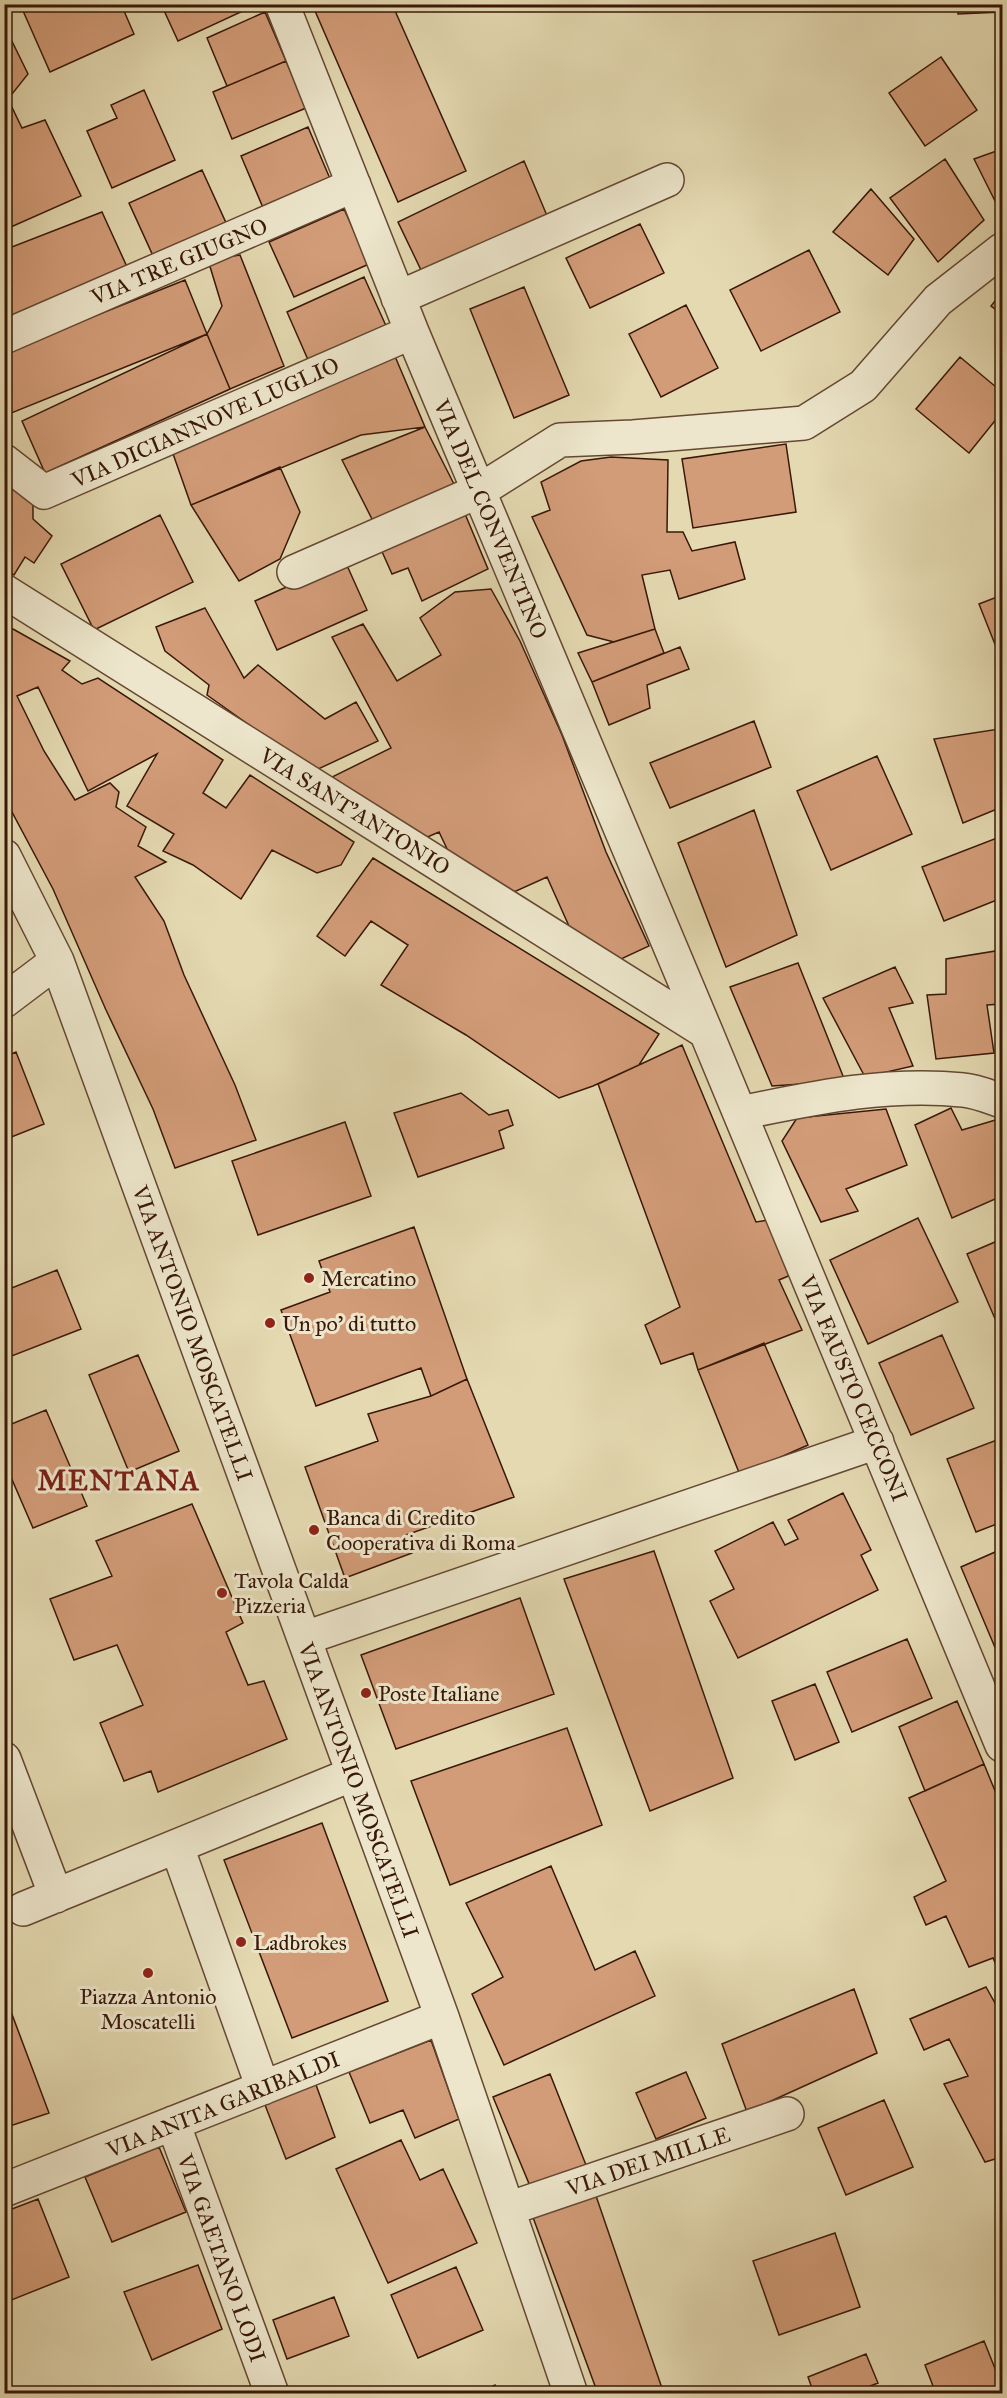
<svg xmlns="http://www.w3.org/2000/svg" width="1007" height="2398" viewBox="0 0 1007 2398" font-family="'IM FELL Great Primer',serif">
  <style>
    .building { fill: #d29c78; stroke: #391808; stroke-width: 1.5 }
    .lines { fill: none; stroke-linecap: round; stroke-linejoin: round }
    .minor-casing { stroke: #644832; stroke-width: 36 }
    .minor { stroke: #ede6cc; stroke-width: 33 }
    .poi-dot { fill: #8f2418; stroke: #ede6cc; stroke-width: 2 }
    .labels { text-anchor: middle; stroke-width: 6; stroke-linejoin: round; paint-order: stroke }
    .street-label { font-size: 22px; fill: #391808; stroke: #ede6cc }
    .poi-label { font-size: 22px; fill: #391808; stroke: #ede6cc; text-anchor: start }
    .district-label { font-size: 28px; font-weight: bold; letter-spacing: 1.5px; fill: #7a1f14; stroke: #ede6cc }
  </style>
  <rect width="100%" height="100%" fill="#e4d9b1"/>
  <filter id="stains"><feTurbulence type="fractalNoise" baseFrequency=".00333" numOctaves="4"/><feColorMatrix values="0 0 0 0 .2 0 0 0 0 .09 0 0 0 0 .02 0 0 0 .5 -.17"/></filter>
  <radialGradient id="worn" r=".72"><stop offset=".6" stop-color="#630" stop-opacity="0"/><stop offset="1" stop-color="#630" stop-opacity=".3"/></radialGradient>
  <!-- building -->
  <path class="building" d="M20,4H121L134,34L50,72Z
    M161,4H256V5L178,41Z
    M312,4H392L466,171L398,202Z
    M959,4H1002V12L958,14Z
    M265,12L286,61L227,86L207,38Z
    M4,25L28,74L8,99L22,128L45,120L81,196L4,230Z
    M941,57L977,110L925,146L889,93Z
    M286,61L306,108L232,139L213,92Z
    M144,90L175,160L112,188L87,131L117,118L111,105Z
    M308,127L331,181L264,210L241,156Z
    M1002,149V215L974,159Z
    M945,159L984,220L938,262L890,198Z
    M524,161L548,218L421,270L398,222Z
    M202,170L227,225L154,258L129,203Z
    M871,189L914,239L888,275L833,232Z
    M344,209L369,264L294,297L269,242Z
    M102,212L128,269L4,321V250Z
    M640,224L664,273L590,308L566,258Z
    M809,250L840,312L761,351L730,290Z
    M240,255L284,366L230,389L207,334L222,306L208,260Z
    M364,277L387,328L309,362L287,312Z
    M185,280L207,334L4,416V352Z
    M524,287L569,395L514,418L470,309Z
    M1002,292V314L991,306Z
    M686,305L718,368L661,397L629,334Z
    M207,334L230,389L45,473L22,421Z
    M394,354L425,427L361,435L191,505L172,451Z
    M960,357L1002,392V412L969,453L916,409Z
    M425,427L456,488L373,521L342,460Z
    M786,444L796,512L693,528L682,459Z
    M611,457L668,460L667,532H683L692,551L735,542L745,579L679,599L670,570L642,575L655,629L614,642L587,635L532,517L550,510L541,482L581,461Z
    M280,467L300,512L280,559L239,581L191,505Z
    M4,478L33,501V519L52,536L34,563L25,557L14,575L4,568Z
    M463,509L488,569L422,601L408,568L392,574L379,545Z
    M160,515L193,582L94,630L61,564Z
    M345,561L367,610L277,650L255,601Z
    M491,589L520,641L562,735L606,852L649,946L619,960L573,935L547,877L514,892L450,855L439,832L423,839L332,777L391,748L332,637L363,624L397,681L441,655L420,618L455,592Z
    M1002,595V662L979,604Z
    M205,608L244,678L258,665L325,719L356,702L378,741L314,771L207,695L209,685L165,651L156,627Z
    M13,629L70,661L62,670L82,684L98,678L223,760L203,793L226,808L250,775L354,842L341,865L317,873L272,850L241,899L193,865L163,851L174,834L127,806L157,754L88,791L38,687L17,696L44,751L75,800L110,783L119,792L116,807L146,827L138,846L166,862L135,877L164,921L184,975L235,1085L256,1140L175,1168L153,1109L106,1010L53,889L4,797V632Z
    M655,629L664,653L592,682L578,653Z
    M680,647L689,669L647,685L650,708L609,725L592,682Z
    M754,721L771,767L670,808L650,763Z
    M999,729L1002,739V807L963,823L934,739Z
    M877,756L912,834L831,870L797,791Z
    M754,810L797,935L726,967L678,843Z
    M1002,836V898L944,921L922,867Z
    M373,858L659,1034L639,1065L593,1086L559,1098L466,1035L381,985L408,945L371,921L345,956L317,936Z
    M1002,950V1004L987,1005L994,1053L936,1059L927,995L946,994V959Z
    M798,963L845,1081L772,1086L730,987Z
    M895,967L913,1003L889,1008L913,1066L865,1077L823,998Z
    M682,1045L756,1222L769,1220L793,1274L779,1280L802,1330L698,1370L693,1353L661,1364L645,1325L680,1307L598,1084Z
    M16,1052L44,1124L4,1140V1057Z
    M461,1093L489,1115L508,1110L513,1125L499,1131L504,1148L418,1177L394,1113Z
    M951,1108L962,1130L1002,1118V1196L952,1218L915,1125Z
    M886,1109L907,1165L846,1189L858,1211L821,1222L782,1141L797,1118Z
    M345,1122L371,1196L258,1235L232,1161Z
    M918,1218L958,1302L868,1344L830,1260Z
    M414,1227L467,1379L431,1396L421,1368L316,1406L281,1310L330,1292L319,1261Z
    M1002,1239V1318L996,1321L967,1254Z
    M57,1270L81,1329L4,1359V1291Z
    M942,1335L974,1408L911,1435L879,1363Z
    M764,1343L808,1445L740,1475L698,1370Z
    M138,1355L179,1451L129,1472L89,1375Z
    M467,1379L514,1497L406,1535L412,1553L345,1578L305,1467L378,1441L368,1414L431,1396Z
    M46,1410L87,1506L33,1528L4,1461V1427Z
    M1002,1438V1522L976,1532L947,1459Z
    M843,1493L871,1550L861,1555L878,1590L738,1658L710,1601L734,1589L715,1551L773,1522L785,1545L798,1539L788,1520Z
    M192,1504L243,1623L226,1632L248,1685L264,1681L287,1739L158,1792L151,1771L124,1781L100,1723L143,1705L117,1645L74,1660L50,1599L112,1576L96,1541Z
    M1002,1549V1664L961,1567Z
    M654,1551L733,1778L650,1811L564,1579Z
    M520,1598L554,1694L396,1749L361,1655Z
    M907,1639L932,1698L852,1732L827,1672Z
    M815,1684L839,1742L795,1760L772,1701Z
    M957,1701L984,1764L925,1791L899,1727Z
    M567,1728L602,1825L450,1885L411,1781Z
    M984,1764L1002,1808V1978L993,1958L969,1967L946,1916L926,1925L914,1897L946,1881L909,1798Z
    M322,1823L388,2001L292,2038L224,1860Z
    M551,1866L595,1970L635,1951L655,1996L504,2065L472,1994L503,1977L466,1903Z
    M986,1987L999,2010L1002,2009V2157L985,2162L944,2084L968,2076L949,2039L924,2050L910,2019Z
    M854,1989L877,2053L747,2112L722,2044Z
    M4,1993L49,2113L4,2128Z
    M431,2040L459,2119L415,2138L403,2110L370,2123L349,2072Z
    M686,2072L706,2118L656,2139L636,2093Z
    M550,2074L586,2165L530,2186L493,2097Z
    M315,2082L335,2137L286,2159L265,2105Z
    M884,2100L913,2167L846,2195L818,2128Z
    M401,2140L420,2180L443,2169L477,2243L388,2283L336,2169Z
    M159,2147L186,2212L112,2242L85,2177Z
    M595,2193L664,2394H598L531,2212Z
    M38,2199L69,2277L4,2303V2212Z
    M835,2233L860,2307L779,2335L753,2261Z
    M198,2265L222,2329L152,2360L124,2292Z
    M456,2267L483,2330L418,2358L391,2295Z
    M334,2297L349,2336L287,2359L273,2320Z
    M984,2341L1002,2386V2394H936L925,2365Z
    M866,2354L878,2383L860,2390L861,2394H814L808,2377Z
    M495,2385L499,2394H477Z"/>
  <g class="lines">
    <!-- minor casing -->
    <g class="minor-casing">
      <path id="minor" d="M282,4L412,332L706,1032L1002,1745
        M398,298L667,180
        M4,337L354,185
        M4,461L44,492L412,332
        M294,572L479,491L560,440L633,437L804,423L863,386L938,300L1002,250
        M4,591L706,1032
        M4,856L57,961L442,2017L571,2394
        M4,1001L57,961
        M740,1113C814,1098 887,1082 963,1090C976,1091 990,1097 1002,1101
        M305,1638L877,1442
        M4,1759L56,1896
        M177,1847L263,2088
        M23,1909L353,1774
        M173,2123L272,2394
        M4,2190L442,2017
        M508,2209L787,2114"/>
    </g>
    <!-- minor -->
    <use href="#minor" class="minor"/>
  </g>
  <!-- markers -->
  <g class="poi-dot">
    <circle cx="309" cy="1278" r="6"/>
    <circle cx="270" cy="1323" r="6"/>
    <circle cx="314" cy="1530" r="6"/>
    <circle cx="222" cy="1593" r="6"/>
    <circle cx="366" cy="1693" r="6"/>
    <circle cx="241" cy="1942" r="6"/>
    <circle cx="148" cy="1973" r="6"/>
  </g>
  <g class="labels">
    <!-- street labels -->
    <g class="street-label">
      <text transform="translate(179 261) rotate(-23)" y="8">VIA TRE GIUGNO</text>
      <text transform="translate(205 422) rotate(-24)" y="8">VIA DICIANNOVE LUGLIO</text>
      <text transform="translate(491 519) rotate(67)" y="8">VIA DEL CONVENTINO</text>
      <text transform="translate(355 811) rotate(32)" y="8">VIA SANT'ANTONIO</text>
      <text transform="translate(193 1333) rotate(70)" y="8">VIA ANTONIO MOSCATELLI</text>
      <text transform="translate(854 1388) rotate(67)" y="8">VIA FAUSTO CECCONI</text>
      <text transform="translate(359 1790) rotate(70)" y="8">VIA ANTONIO MOSCATELLI</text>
      <text transform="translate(223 2104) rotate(-22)" y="8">VIA ANITA GARIBALDI</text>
      <text transform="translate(648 2161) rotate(-19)" y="8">VIA DEI MILLE</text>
      <text transform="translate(222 2258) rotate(70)" y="8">VIA GAETANO LODI</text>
    </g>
    <!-- poi labels -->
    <g class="poi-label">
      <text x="321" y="1286">Mercatino</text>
      <text x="282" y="1331">Un po' di tutto</text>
      <text x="326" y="1525">Banca di Credito<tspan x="326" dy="25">Cooperativa di Roma</tspan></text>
      <text x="234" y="1588">Tavola Calda<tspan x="234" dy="25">Pizzeria</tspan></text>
      <text x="378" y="1701">Poste Italiane</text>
      <text x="253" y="1950">Ladbrokes</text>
      <text x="148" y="2004" text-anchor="middle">Piazza Antonio<tspan x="148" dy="25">Moscatelli</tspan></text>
    </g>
    <!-- district labels -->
    <g class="district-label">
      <text x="119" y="1490">MENTANA</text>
    </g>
  </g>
  <!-- margin -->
  <rect width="1007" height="2398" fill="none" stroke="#e4d9b1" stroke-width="24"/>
  <rect x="6" y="6" width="995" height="2386" fill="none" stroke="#391808" stroke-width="3"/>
  <rect x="12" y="12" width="983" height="2374" fill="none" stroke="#391808" stroke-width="1.5"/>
  <rect width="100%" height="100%" filter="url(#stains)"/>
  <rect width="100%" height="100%" fill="url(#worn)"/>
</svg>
